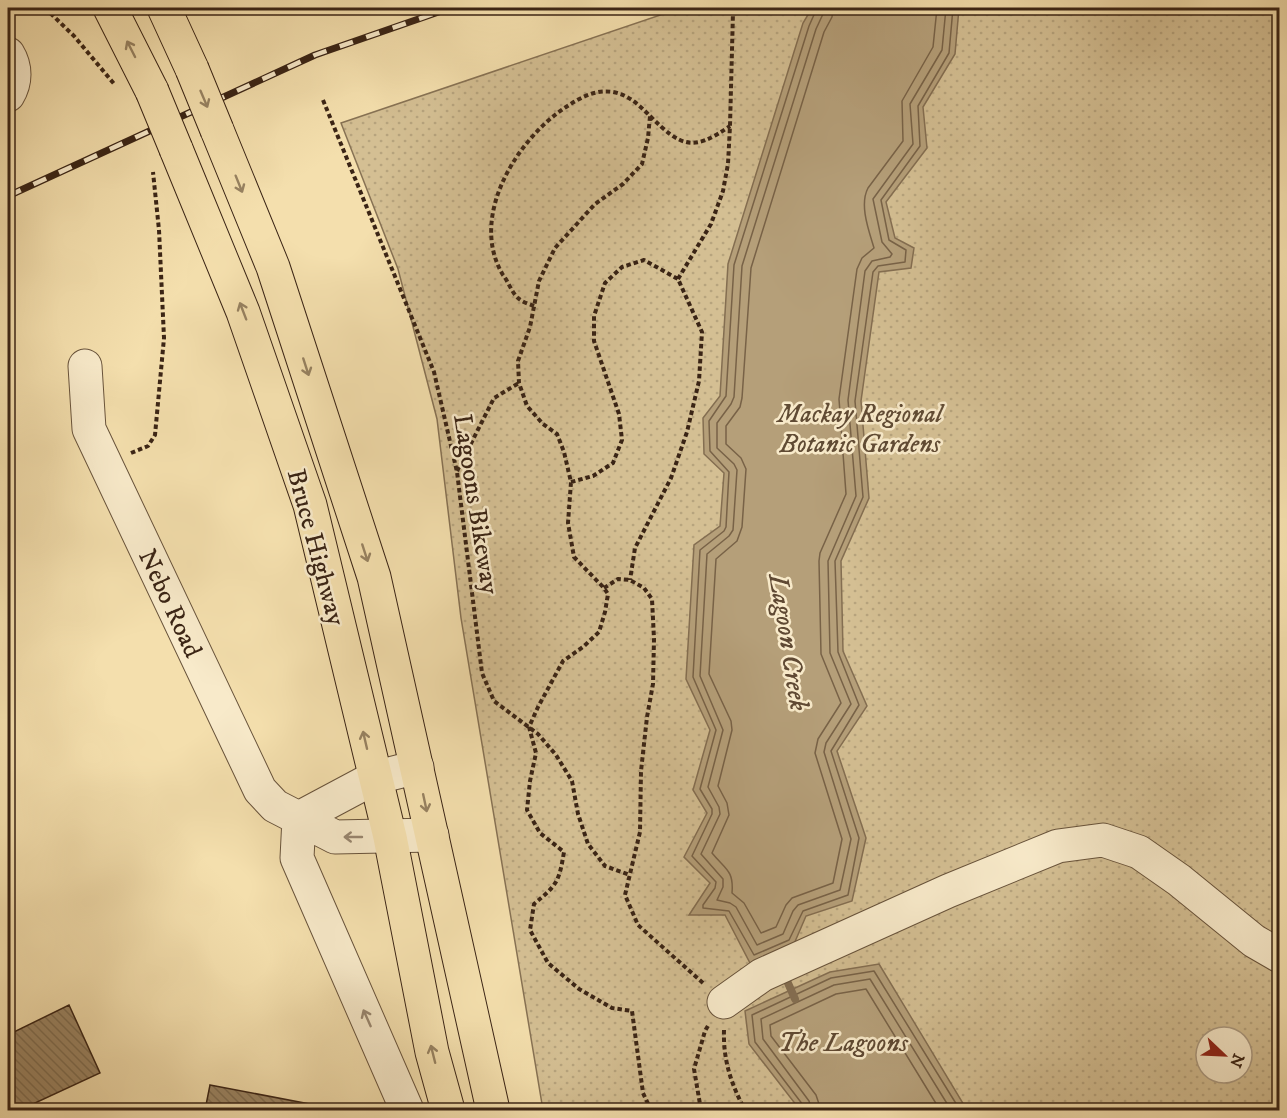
<svg xmlns="http://www.w3.org/2000/svg" width="1287" height="1118" viewBox="0 0 1287 1118" font-family="'IM FELL DW Pica',serif">
  <style>
    .park { fill: url(#park-dots); stroke: #877254; stroke-width: 1.5; fill-rule: evenodd }
    .water { fill: #b59f79; stroke: #846e51; stroke-width: 1.5 }
    .lines { fill: none; stroke-linecap: round; stroke-linejoin: round }
    .shore { stroke: #786247; stroke-width: 1.5 }
    .stream { stroke: #846e51; stroke-width: 8 }
    .building { fill: url(#building-back-hatch); stroke: #3a2415; stroke-width: 1.5 }
    .minor-casing { stroke: #68533b; stroke-width: 35 }
    .highway-casing { stroke: #3a2415; stroke-width: 35 }
    .path { stroke: #3a2415; stroke-width: 4; stroke-dasharray: 4.5 3; stroke-linecap: butt }
    .minor { stroke: #f8eaca; stroke-width: 33 }
    .highway { stroke: #f4dfad; stroke-width: 33 }
    .rail-casing { stroke: #3a2415; stroke-width: 7 }
    .rail { stroke: #f8eaca; stroke-width: 4.5; stroke-dasharray: 14; stroke-linecap: butt }
    .highway-bridge-casing { stroke: #3a2415; stroke-width: 35; stroke-linecap: butt }
    .highway-bridge { stroke: #f4dfad; stroke-width: 33 }
    .oneway { stroke: #978261 }
    .oneway2 { stroke: #998770 }
    .labels { text-anchor: middle; stroke-width: 5; stroke-linejoin: round; paint-order: stroke }
    .park-label { font-size: 26px; font-style: italic; fill: #604b34; stroke: #f8eaca }
    .street-label { font-size: 26px; fill: #3a2415; stroke: #f8eaca }
    .water-label { font-size: 27px; font-style: italic; fill: #5f4933; stroke: #f8eaca }
  </style>
  <defs>
    <pattern id="park-dots" width="8" height="8" patternUnits="userSpaceOnUse" patternTransform="scale(1.5)"><rect width="8" height="8" fill="#d4bf93"/><path d="M2 2h.1M6 6h.1" fill="none" stroke="#b7a47e" stroke-width="1.8" stroke-linecap="round"/></pattern>
    <pattern id="building-back-hatch" width="6" height="6" patternUnits="userSpaceOnUse" patternTransform="scale(1.5)"><rect width="6" height="6" fill="#9b8564"/><path d="M-1 5l2 2M0 0l6 6M5-1l2 2" fill="none" stroke="#7f6d51"/></pattern>
  </defs>
  <rect width="100%" height="100%" fill="#f4dfad"/>
  <filter id="stains"><feTurbulence type="fractalNoise" baseFrequency=".00333" numOctaves="4"/><feColorMatrix values="0 0 0 0 .2 0 0 0 0 .09 0 0 0 0 .02 0 0 0 .5 -.17"/></filter>
  <radialGradient id="worn" r=".72"><stop offset=".6" stop-color="#630" stop-opacity="0"/><stop offset="1" stop-color="#630" stop-opacity=".3"/></radialGradient>
  <!-- park -->
  <path class="park" d="M681,8H1279V1110H543L461,618L437,419L398,269L341,123ZM1206,1037H1242V1073H1206Z"/>
  <!-- water -->
  <path class="water" d="M812,8H959L955,54L923,107L927,148L886,202L895,238L914,248L911,268L879,272L861,401L869,498L841,561L843,651L867,706L837,751L866,838L852,901L806,916L794,944L750,963L725,915H689L710,883L684,857L707,813L693,790L710,730L686,679L694,545L720,526L724,473L704,454L703,418L720,396L728,264L803,23Z
    M879,964L967,1110H800L749,1044L745,1011L830,972Z"/>
  <g class="lines">
    <!-- shore -->
    <path class="shore" d="M817,8L809,26L734,265L726,396L709,421L710,451L729,472L726,527L724,531L700,550L693,677L716,730L700,789L712,809V814L692,856L716,882L715,888L703,905V908L729,911L754,955L789,940L803,911L848,895L859,838L831,751L859,705L838,652L835,561L863,497L855,401L873,272L878,266L905,262L906,250L889,240L881,200L920,146L918,106L949,53L953,8
      M824,8L823,14L816,29L742,266L734,397L731,404L717,423V448L734,464L737,470L733,530L729,536L707,554L700,676L723,730L708,787L719,807L720,814L701,854L723,879V887L717,900L730,903L736,907L757,945L783,934L793,911L798,905L840,890L851,839L824,752L826,743L851,704L830,653L828,561L856,496L848,400L865,271L872,261L890,257L892,254L882,242L873,199L913,144L910,104L942,50L946,8
      M833,8L832,17L824,32L751,268L742,398L740,407L726,426V444L741,458L746,469L742,527L737,541L716,559L709,674L731,721L732,730L718,786L727,803L729,815L712,853C725,869 734,870 732,893L744,903L761,933L776,927L786,905L792,898L833,883L842,839L815,753L818,739L841,703L821,654L819,561L820,553L846,494L839,399L857,269L862,258L874,248C869,231 859,205 868,188L903,141L902,101L933,47L937,8
      M804,1110L803,1105L755,1042L752,1015L831,978L874,971L960,1110
      M812,1110L809,1101L763,1039L761,1019L834,985L870,979L951,1110
      M821,1110L816,1095L771,1036L770,1025L836,994L866,989L940,1110"/>
    <!-- stream -->
    <path class="stream" d="M784,974L795,999"/>
  </g>
  <!-- building -->
  <path class="building" d="M69,1005L100,1073L20,1110H8V1024L12,1033Z
    M210,1085L331,1108L330,1110H205Z"/>
  <g class="lines">
    <!-- minor casing -->
    <g class="minor-casing">
      <path id="minor" d="M8,54C16,67 16,82 8,95
        M85,366L89,429L260,790L275,806L335,837L432,835
        M299,818L297,858L407,1110
        M299,818L374,778L417,767
        M724,1002L762,975L948,891L1058,846L1103,840L1139,852L1179,880L1254,941L1280,956"/>
    </g>
    <!-- highway casing -->
    <g class="highway-casing">
      <path id="highway" d="M110,8L152,91
        M164,8L192,69
        M217,130L273,267L374,577L493,1110
        M176,149L243,312L310,505L390,837L432,1052L448,1110"/>
    </g>
    <!-- path -->
    <path class="path" d="M45,8L74,36L115,85
      M282,8L283,9
      M323,100L434,372L457,472L482,673L494,701L538,734L556,755L572,781L578,814L588,844L605,866L630,875
      M650,116C681,147 693,152 730,126
      M678,279L711,224L723,191L728,164L730,126L733,12L735,8
      M534,306C529,304 522,302 518,298C512,293 508,281 503,275C468,217 517,139 566,107C580,98 595,89 613,92C629,95 639,105 650,116L648,138L642,164L623,184L595,204L555,248L539,281L530,327L518,361L519,383L527,406L543,424L557,434L564,452L571,482L568,523L574,557L604,588L608,594L605,612L599,632L583,647L563,661L538,707L529,727L536,753L530,781L527,810L540,833L564,852C559,882 557,885 534,904L530,930L548,963L579,989L612,1008L632,1011L643,1093L651,1110
      M131,453L148,446L155,435L164,338L159,230L153,172
      M457,471L494,398L519,383
      M571,482L593,476L613,463L622,440L619,414L594,341V316L605,283L622,267L644,260L678,279L702,332L699,381L687,432L671,478L635,548L630,580
      M604,588L618,579L630,580L644,588L652,599L654,639L653,684L647,717L641,771L640,832L625,895L638,925L704,984
      M724,1030C723,1060 731,1084 745,1110
      M701,1110L694,1069L705,1031L709,1024"/>
    <!-- minor -->
    <use href="#minor" class="minor"/>
    <!-- highway -->
    <use href="#highway" class="highway"/>
    <!-- rail casing -->
    <g class="rail-casing">
      <path id="rail" d="M8,196L315,55L450,8"/>
    </g>
    <!-- rail -->
    <use href="#rail" class="rail"/>
    <!-- highway-bridge casing -->
    <g class="highway-bridge-casing">
      <path id="highway-bridge" d="M192,69L217,130
        M152,91L176,149"/>
    </g>
    <!-- highway-bridge -->
    <use href="#highway-bridge" class="highway-bridge"/>
  </g>
  <!-- one-way arrows -->
  <defs><path id="oneway-shaft" d="M-6 0H5M1.5-3L5.5 0L1.5 3" fill="none" stroke-width="1.6" stroke-linecap="round" stroke-linejoin="round" transform="scale(1.5)"/></defs>
  <g class="oneway">
    <use href="#oneway-shaft" transform="translate(131 49) rotate(-117)"/>
    <use href="#oneway-shaft" transform="translate(204 99) rotate(67)"/>
    <use href="#oneway-shaft" transform="translate(239 184) rotate(68)"/>
    <use href="#oneway-shaft" transform="translate(243 311) rotate(-111)"/>
    <use href="#oneway-shaft" transform="translate(306 367) rotate(72)"/>
    <use href="#oneway-shaft" transform="translate(365 553) rotate(72)"/>
    <use href="#oneway-shaft" transform="translate(365 740) rotate(-103)"/>
    <use href="#oneway-shaft" transform="translate(425 803) rotate(78)"/>
    <use href="#oneway-shaft" transform="translate(433 1054) rotate(-104)"/>
  </g>
  <g class="oneway2">
    <use href="#oneway-shaft" transform="translate(353 837) rotate(-180)"/>
    <use href="#oneway-shaft" transform="translate(367 1018) rotate(-114)"/>
  </g>
  <g class="labels">
    <!-- park labels -->
    <g class="park-label">
      <text x="860" y="422">Mackay Regional<tspan x="860" dy="30">Botanic Gardens</tspan></text>
    </g>
    <!-- street labels -->
    <g class="street-label">
      <text transform="translate(477 504) rotate(81)" y="9">Lagoons Bikeway</text>
      <text transform="translate(317 547) rotate(75)" y="9">Bruce Highway</text>
      <text transform="translate(171 603) rotate(65)" y="9">Nebo Road</text>
    </g>
    <!-- water labels -->
    <g class="water-label">
      <text transform="translate(789 642) rotate(81)" y="9">Lagoon Creek</text>
      <text x="843" y="1051">The Lagoons</text>
    </g>
  </g>
  <!-- margin -->
  <rect width="1287" height="1118" fill="none" stroke="#f4dfad" stroke-width="30"/>
  <rect x="9" y="9" width="1269" height="1100" fill="none" stroke="#3a2415" stroke-width="3"/>
  <rect x="15" y="15" width="1257" height="1088" fill="none" stroke="#3a2415" stroke-width="1.5"/>
  <!-- north arrow -->
  <g transform="translate(1224 1055) rotate(113)"><circle r="28" fill="#f8eaca" stroke="#ac9b82" stroke-width="1.5"/>
  <path d="M0-4.5L10 22L0 15L-10 22Z" fill="#8f2418"/>
  <text y="-9" font-size="16" font-weight="bold" text-anchor="middle" fill="#3a2415">N</text>
  </g>
  <rect width="100%" height="100%" filter="url(#stains)"/>
  <rect width="100%" height="100%" fill="url(#worn)"/>
</svg>
